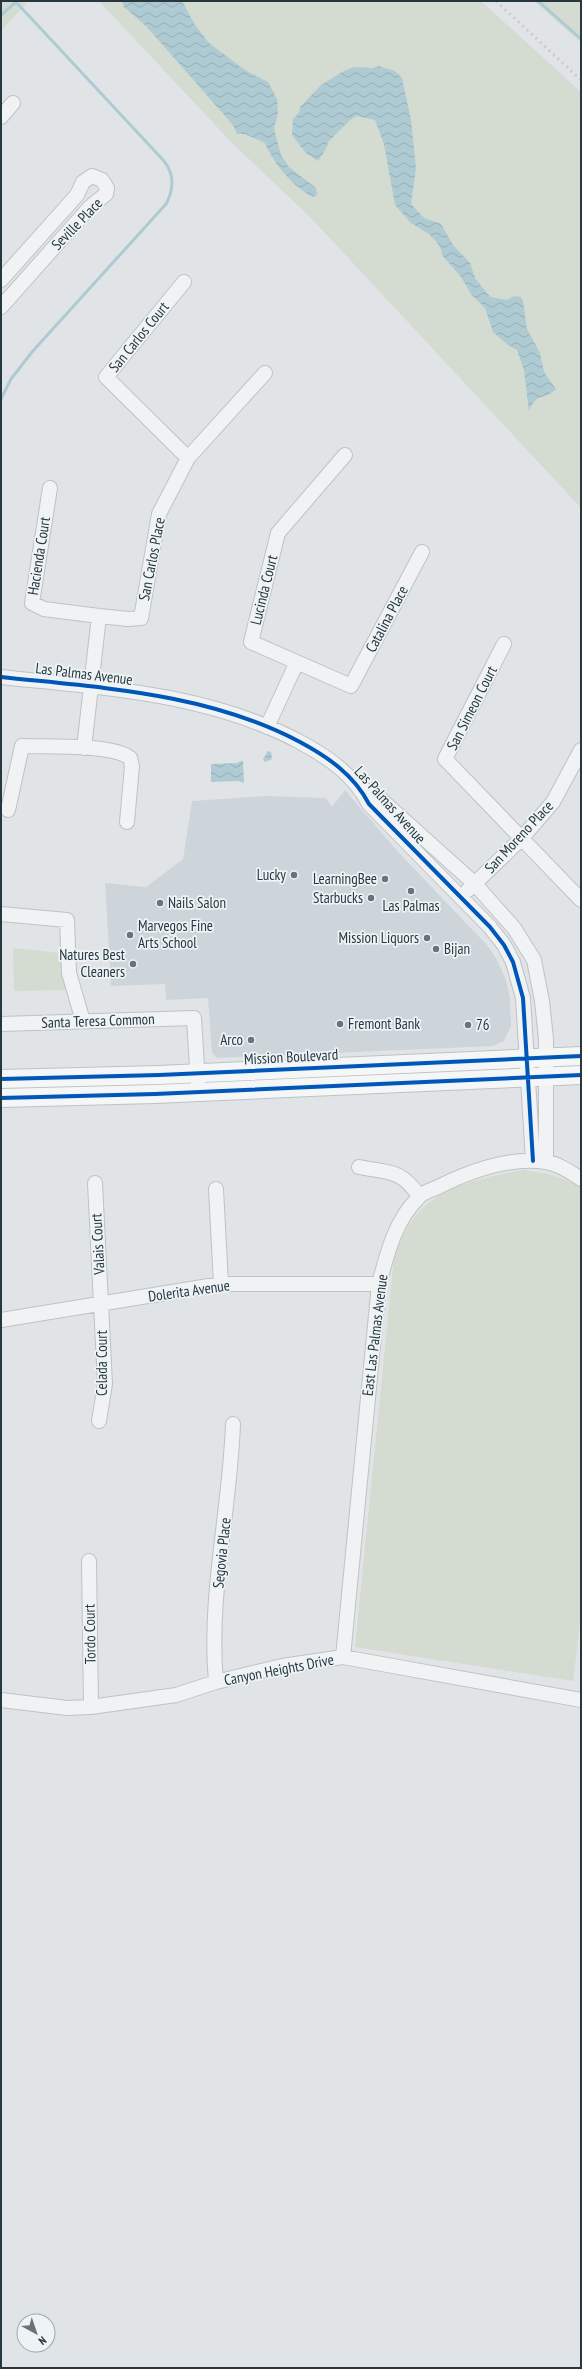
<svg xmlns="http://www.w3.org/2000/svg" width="582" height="2369" viewBox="0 0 582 2369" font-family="'PT Sans Narrow',sans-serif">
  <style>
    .built { fill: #ced5da }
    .green { fill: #d4dbd1 }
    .water { fill: url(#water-waves) }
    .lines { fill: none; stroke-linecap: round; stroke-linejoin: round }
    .stream { stroke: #aecad3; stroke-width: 3 }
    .minor-casing { stroke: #bfc2c5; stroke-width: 16 }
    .major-casing { stroke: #bdc2c4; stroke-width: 20 }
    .minor { stroke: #f0f2f3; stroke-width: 14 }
    .major { stroke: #f5f6f6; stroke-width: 18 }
    .rail { stroke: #c9ccce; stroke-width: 3; stroke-dasharray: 2 4; stroke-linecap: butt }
    .cycleway-casing { stroke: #eef4f6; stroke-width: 6 }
    .cycleway { stroke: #0057b8; stroke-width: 4 }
    .poi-dot { fill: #68747a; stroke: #eef4f6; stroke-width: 1.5 }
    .labels { text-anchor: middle; stroke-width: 3.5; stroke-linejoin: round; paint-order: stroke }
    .street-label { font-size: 15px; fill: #273740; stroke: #eef4f6 }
    .poi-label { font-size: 15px; fill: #273740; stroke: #eef4f6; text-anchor: end }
  </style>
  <defs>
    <pattern id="water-waves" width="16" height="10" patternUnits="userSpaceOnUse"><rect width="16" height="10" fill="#aecad3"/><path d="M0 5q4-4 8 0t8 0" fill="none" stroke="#96aeb6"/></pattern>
  </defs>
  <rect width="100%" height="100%" fill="#e1e4e7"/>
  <!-- built -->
  <path class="built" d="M345,790L400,854L487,945L496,958L506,980L510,998L511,1026L504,1041L493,1046L217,1058L212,1053L208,998L166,1000L165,984L111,986L105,883L146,887L183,859L192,801L266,796L326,798L332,807Z"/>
  <!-- green -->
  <path class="green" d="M1,1H23L26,4L1,31Z
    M99,1H481L581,92V508L311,218L233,144Z
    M534,1H581V43Z
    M13,948L68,954L73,990L14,991Z
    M524,1170C547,1173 561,1176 581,1188V1616L573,1681L355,1647L394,1257C401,1238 409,1220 424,1207C448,1184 493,1175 524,1170Z"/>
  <!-- water -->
  <path class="water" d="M122,1H182L195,25L209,43L245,70L268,82L277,99L278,113L274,129L281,155L289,167L316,188L317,195L313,197C292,186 274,164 265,143L245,134H237L233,125L146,26L124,7Z
    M378,66L395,71L402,78L411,120L416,168L411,204L424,218L441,224L453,245L470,263L475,278L490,297L507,300L514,296L521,297L523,301L527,329L540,353L544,372L556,389C546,400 536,392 529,411L524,370L517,350L508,345L493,332L485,308L471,294L461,277L442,255L441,249L436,241L429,234L411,223L395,205L384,144L375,120L357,116L350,120L328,142L327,147L318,161L306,153L292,135L293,119L299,113L300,107L321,85L344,71L354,67L373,68Z
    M268,751L271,752L272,759L265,762L263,759Z
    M240,761H243L244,783L239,781L211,782V764L238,763Z"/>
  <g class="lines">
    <!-- stream -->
    <path class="stream" d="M538,1L581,39
      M1,15L16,2
      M1,399L11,379L32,352L166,204C174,189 175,175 164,161L16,2"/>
    <!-- minor casing -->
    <g class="minor-casing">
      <path id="minor" d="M1,117L13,103
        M1,280L77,195L83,182L92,176L102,180L107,188L106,194L90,207L1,307
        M184,282L106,377L188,458
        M345,455L278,533L251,642L351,686L422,552
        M50,488L32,603L44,609L99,616
        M504,644L445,759L581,900
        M1,677C103,688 208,693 300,742C328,757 354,775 369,804L490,927L504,945L513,962L523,998L533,1161
        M267,727L296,664
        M84,748L99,616L128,619L141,618L159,514L188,458L265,373
        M361,788L376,795L475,884L514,928L534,960L542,1001L546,1039V1162
        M8,810L22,746C46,747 113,744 130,758L132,766L127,822
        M468,890L521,839L553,802L581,750
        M1,914L67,920L69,973L83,1021
        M1,1024L194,1018L198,1084
        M359,1167C389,1173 401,1169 419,1196
        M95,1183L105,1384L99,1421
        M216,1189L221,1284
        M1,1320L221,1284H379
        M89,1561L91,1707
        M343,1657L379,1284C387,1254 395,1220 419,1197C423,1192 432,1190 438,1187C470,1171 509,1156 546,1162C559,1164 570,1172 581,1179
        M216,1682C208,1597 230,1510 233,1424
        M1,1700L67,1708L91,1707L176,1695L216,1682L282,1666L343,1657L581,1700"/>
    </g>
    <!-- major casing -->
    <g class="major-casing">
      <path id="major" d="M1,1079L159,1075L581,1056
        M1,1098L155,1094L581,1075"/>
    </g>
    <!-- minor -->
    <use href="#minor" class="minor"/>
    <!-- major -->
    <use href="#major" class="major"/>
    <!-- rail -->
    <path class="rail" d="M496,1L581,80"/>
    <!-- cycleway casing -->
    <g class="cycleway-casing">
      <path id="cycleway" d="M1,677C103,688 208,693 300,742C328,757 354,775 369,804L490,927L504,945L513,962L523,998L533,1161
        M1,1079L159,1075L581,1056
        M1,1098L155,1094L581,1075"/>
    </g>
    <!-- cycleway -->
    <use href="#cycleway" class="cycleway"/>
  </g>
  <!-- markers -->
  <g class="poi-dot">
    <circle cx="294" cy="875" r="4"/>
    <circle cx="385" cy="879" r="4"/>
    <circle cx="411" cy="891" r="4"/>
    <circle cx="371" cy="898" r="4"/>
    <circle cx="160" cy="903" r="4"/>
    <circle cx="130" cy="935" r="4"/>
    <circle cx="427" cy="938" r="4"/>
    <circle cx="436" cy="949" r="4"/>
    <circle cx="133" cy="964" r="4"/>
    <circle cx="340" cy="1024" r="4"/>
    <circle cx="468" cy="1025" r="4"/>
    <circle cx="251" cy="1040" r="4"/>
  </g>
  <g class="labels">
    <!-- street labels -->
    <g class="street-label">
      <text transform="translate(77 224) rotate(-46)" y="5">Seville Place</text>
      <text transform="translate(139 337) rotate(-51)" y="5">San Carlos Court</text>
      <text transform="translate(39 556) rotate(-81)" y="5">Hacienda Court</text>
      <text transform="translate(152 559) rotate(-79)" y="5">San Carlos Place</text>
      <text transform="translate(264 590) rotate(-76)" y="5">Lucinda Court</text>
      <text transform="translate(387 619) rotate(-62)" y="5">Catalina Place</text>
      <text transform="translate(84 674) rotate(7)" y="5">Las Palmas Avenue</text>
      <text transform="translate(472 708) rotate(-63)" y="5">San Simeon Court</text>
      <text transform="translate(390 805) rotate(48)" y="5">Las Palmas Avenue</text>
      <text transform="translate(519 837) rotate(-47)" y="5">San Moreno Place</text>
      <text transform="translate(98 1021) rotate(-2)" y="5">Santa Teresa Common</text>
      <text transform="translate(291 1057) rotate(-3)" y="5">Mission Boulevard</text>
      <text transform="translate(98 1244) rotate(-93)" y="5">Valais Court</text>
      <text transform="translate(189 1291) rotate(-8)" y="5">Dolerita Avenue</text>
      <text transform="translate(375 1335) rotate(-83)" y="5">East Las Palmas Avenue</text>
      <text transform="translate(102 1363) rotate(-90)" y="5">Celada Court</text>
      <text transform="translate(222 1553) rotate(-84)" y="5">Segovia Place</text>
      <text transform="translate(90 1634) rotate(-91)" y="5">Tordo Court</text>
      <text transform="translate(279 1670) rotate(-11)" y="5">Canyon Heights Drive</text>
    </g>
    <!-- poi labels -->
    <g class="poi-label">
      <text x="286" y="880">Lucky</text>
      <text x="377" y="884">LearningBee</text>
      <text x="363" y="903">Starbucks</text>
      <text x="168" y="908" text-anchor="start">Nails Salon</text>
      <text x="411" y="911" text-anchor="middle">Las Palmas</text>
      <text x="138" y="931" text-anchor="start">Marvegos Fine<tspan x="138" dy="17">Arts School</tspan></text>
      <text x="419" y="943">Mission Liquors</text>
      <text x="444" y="954" text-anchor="start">Bijan</text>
      <text x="125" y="960">Natures Best<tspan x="125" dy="17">Cleaners</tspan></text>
      <text x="348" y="1029" text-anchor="start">Fremont Bank</text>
      <text x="476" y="1030" text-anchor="start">76</text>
      <text x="243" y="1045">Arco</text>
    </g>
  </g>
  <!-- border -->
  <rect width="582" height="2369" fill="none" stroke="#273740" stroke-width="4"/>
  <!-- north arrow -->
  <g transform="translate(36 2333) rotate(140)"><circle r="19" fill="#eef4f6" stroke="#9ea8ad"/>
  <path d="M0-3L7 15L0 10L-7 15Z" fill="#68747a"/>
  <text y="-6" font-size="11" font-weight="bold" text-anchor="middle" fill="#273740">N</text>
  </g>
</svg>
